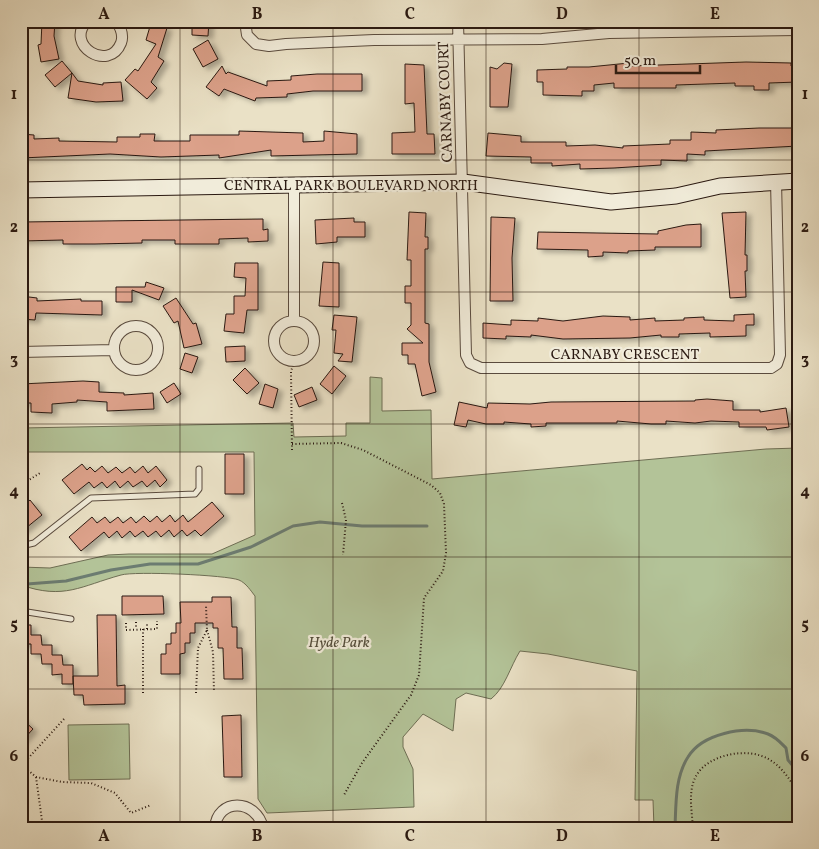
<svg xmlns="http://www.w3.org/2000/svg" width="819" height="849" viewBox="0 0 819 849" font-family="Vollkorn,serif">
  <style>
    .green { fill: #b3c398; stroke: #6e6e54 }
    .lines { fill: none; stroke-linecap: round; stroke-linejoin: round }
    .stream { stroke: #6c7c71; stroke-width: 3 }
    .building { fill: #dca18a; stroke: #2a1911; filter: url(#shadow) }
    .lane-casing { stroke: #5a4b3e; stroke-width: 7 }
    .street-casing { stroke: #5a4b3e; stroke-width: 12 }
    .secondary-casing { stroke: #2a1911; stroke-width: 17 }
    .path { stroke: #2a1911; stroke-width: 2; stroke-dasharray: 1 2.5; stroke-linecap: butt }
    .lane { stroke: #f1ecda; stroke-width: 5 }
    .street { stroke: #f1ecda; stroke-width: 10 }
    .secondary { stroke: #f1ecda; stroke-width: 15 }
    .grid { fill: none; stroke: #2a1911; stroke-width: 1; stroke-opacity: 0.55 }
    .labels { text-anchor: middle; stroke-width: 4.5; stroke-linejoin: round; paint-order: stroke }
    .street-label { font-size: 15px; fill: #2a1911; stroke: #f1ecda }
    .park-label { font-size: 15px; font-style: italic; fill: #534c3a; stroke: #f1ecda }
    .neatline { fill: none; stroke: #2a1911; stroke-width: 2 }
    .grid-label { font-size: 16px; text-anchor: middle; font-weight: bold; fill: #2a1911 }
  </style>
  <defs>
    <filter id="shadow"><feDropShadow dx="5" dy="3" stdDeviation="2.5" flood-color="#0004"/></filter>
  </defs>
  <rect width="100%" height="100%" fill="#eae1c6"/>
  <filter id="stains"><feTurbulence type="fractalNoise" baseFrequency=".004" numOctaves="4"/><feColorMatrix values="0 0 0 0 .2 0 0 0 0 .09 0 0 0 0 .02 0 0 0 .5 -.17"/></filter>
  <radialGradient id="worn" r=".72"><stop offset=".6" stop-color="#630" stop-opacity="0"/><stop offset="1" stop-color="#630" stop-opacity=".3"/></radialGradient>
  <!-- green -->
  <path class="green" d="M370,377L382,378V411L431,410L432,479L766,449L798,448V661L793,664L798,672V828H654L653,800H635L637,671L548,654L520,651C510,667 505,688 491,699L466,693L456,699L453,731L423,714L403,737V747L413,769L414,807L267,813L258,799L255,596C251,591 246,583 239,580C227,575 134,571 121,575C81,586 64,600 21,585V567L50,568L108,555L129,554H212L255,535L254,452H21V428L293,423L294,437L346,436V423H370Z
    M129,724L130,779L69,780L68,725Z"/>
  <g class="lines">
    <!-- stream -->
    <path class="stream" d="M21,577H25L27,584L66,581L111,570L150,564H198L251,547L293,526L320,522L362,526H427
      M675,828C676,804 675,777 688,757C702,734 744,725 768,734C776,737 781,743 786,748L788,760L798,772"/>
  </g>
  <!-- building -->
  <path class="building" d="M42,21H55L54,36L59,59L41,62L38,45L41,44Z
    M192,21H209L208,36L192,35Z
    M151,23L167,28L158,57L164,61L151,82L157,88L147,99L125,80L135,69L138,71L156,44L146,40Z
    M208,40L218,59L203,67L193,49Z
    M62,61L72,73L55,87L45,75Z
    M746,62L791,63V66H798V82L769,83V90H754V86H735V83L676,85V88H614V83L594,85V91H582V96L543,95V82H537V70L567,69V67H589L629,63L630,66Z
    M504,63L512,64L508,107H490V67L497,69Z
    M405,64L424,65L427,134H434L435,154H392V133L415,132L414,103L405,104Z
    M222,66L226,74L228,72L267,86V81L291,80V76L317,74H362V91H313L287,94V97L256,98L255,101L224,89L219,96L206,87Z
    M72,73L78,81L103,85V83L121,82L123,101L96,102L68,98Z
    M759,128H798V146L705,151V155L687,154V161L661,160V165L614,168L580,169V164L552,166V163H531V157L486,156L488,133L521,136V142H566V146L595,145L623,148V146L670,144V140H691V132L716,133V130Z
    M239,131L303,133V142L324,141V131L357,134V154L271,156V150L219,158V155L161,157L110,154L21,158V134L34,135V139L59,138V141L117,142V137H140V134H155L154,141H190V135H239Z
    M409,212L426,213L425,237H428V249H425V323L429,324V362L436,392L422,396L415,364H408V355H402V343H423L407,329L411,325V303H405V286H411V260H407Z
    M746,212L745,255H747V271H745L746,297L730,298L722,213Z
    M491,217L515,218L512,258L513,301H490Z
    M354,218V222H365V237H337V242L316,244L315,220Z
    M263,219V230L268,229V241L248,242V238L219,239V244H175V240H142V243L95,244H63V240L21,241V222Z
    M701,224V247H655V250L628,251V253L603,252V256L588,257V250L537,249L538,232L658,234V231L686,225Z
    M323,262L339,263V307L319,306Z
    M235,263H258V310H247L244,333L224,331L226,314H234V296H245L246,278L234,277Z
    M146,282L164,288L159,300L132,290V302H116V287H145Z
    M21,296L37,298V301L81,299V301H102V315L36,313L35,320L21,319Z
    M176,298L193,324L196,323L202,344L184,348L178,321L174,323L163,306Z
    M754,314V325H746V336L710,337V333L679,334V337H661V335L630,338L563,339L531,335V337L506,336V339L483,338V323L511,325V320L538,321V318L563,321L603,316L630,317V320L655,318V321L684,320V318L704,317V320L734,321V315Z
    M334,315L357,317L352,362L338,361L343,354L334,353L336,330H332Z
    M245,346V361L226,362L225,347Z
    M185,353L198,357L192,373L180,369Z
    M334,366L346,376L332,394L320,384Z
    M245,368L259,383L247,394L233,380Z
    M83,381L99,382V392L124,393V395L153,393L154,409L107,411V402L77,400V402L52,404V413L31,412V403H21V384Z
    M174,383L181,394L167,403L160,392Z
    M265,384L278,389L273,408L259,404Z
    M312,387L317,400L299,407L294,395Z
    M707,399L733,401V410H760V412L786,408L789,427L767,430L766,427H739V422L711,421L695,423L666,421V424H651L617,421V423H546V426L531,427V424L504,422V424H486L468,420L466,427L454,425L459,402L487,408L488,403L530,404L551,402L695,401V400Z
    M225,454H244V494H225Z
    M82,464L87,470L90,467L95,472L102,466L108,473L116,467L122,473L130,467L135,473L143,466L148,473L156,466L167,480L160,487L155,480L147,487L142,481L133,487L128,481L120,488L115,481L107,488L102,482L94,488L89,482L74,494L62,480Z
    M30,500L42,515L21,532V508Z
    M212,502L224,516L201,536L195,530L187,536L182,530L174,537L169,530L161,537L156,531L148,537L143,531L135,537L130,531L122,538L117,531L109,538L104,532L81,551L69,537L92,517L97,523L105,517L110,523L118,517L123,523L131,517L136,523L144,516L150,522L157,516L162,522L170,515L175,522L183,515L188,522Z
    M122,596H163L164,614L122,615Z
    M212,597H231L232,627H237V648H242L243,679H224L223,648H218V628H213V623H195V633H190V643H185V653L180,654V674H161V654H166V644H171V633H176V623H181L180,602H212Z
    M97,615H116L117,686L125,685V704L84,705L83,695H74L73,676H98Z
    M21,625H31V635H41L42,645H52V655H62L63,665H73V684H62V674L52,675V664H42L41,654H31V644H21Z
    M241,715L242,777H224L222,716Z
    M21,718L33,729L21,742Z"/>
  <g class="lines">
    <!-- lane casing -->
    <g class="lane-casing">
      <path id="lane" d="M21,546L34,543L91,498L195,494L199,489V469
        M21,611L71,619"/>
    </g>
    <!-- street casing -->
    <g class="street-casing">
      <path id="street" d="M87,21C64,45 109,73 121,43C124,35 121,28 116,21
        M245,21L247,35L256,44L269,46L286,44L374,40L542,39L609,33L798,30
        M458,21L466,355L470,363L481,368H771L777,364L780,355L776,181
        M609,21V33
        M294,183V320
        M274 341a20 20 0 1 1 40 0a20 20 0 1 1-40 0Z
        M114 348a22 22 0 1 1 44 0a22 22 0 1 1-44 0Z
        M21,352L113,350
        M215,828C217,798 256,798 263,828"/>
    </g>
    <!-- secondary casing -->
    <g class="secondary-casing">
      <path id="secondary" d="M21,190L463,182L611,202L676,196L720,186L798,181"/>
    </g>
    <!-- path -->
    <path class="path" d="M292,444L341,443L363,450L431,485L440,493L444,504L446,553L443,571L424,598L419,675L411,695L362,763L344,795
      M292,450L291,372L294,361
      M21,485L40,473
      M342,503L346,520L343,555
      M136,622V629
      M126,623V630L157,629V621
      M143,629V694
      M147,629V622
      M207,630L213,652L214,692
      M196,693L198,648L207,630L206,606
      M64,719L22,765L36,777L62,782L91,783L115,793L131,813L151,805
      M36,777L43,828
      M693,828C692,812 688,793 695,778C706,754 749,746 770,760C782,767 790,780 798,792"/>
    <!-- lane -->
    <use href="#lane" class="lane"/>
    <!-- street -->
    <use href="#street" class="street"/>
    <!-- secondary -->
    <use href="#secondary" class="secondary"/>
  </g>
  <!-- grid -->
  <path class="grid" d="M180,21V828M333,21V828M486,21V828M639,21V828M21,160H798M21,292H798M21,424H798M21,557H798M21,689H798"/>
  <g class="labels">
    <!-- street labels -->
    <g class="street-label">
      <text transform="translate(445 102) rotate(-92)" y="5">CARNABY COURT</text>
      <text x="351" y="190">CENTRAL PARK BOULEVARD NORTH</text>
      <text x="625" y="359">CARNABY CRESCENT</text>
    </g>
    <!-- park labels -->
    <g class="park-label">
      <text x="339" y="647">Hyde Park</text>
    </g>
  </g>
  <!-- margin -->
  <rect width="819" height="849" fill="none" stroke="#eae1c6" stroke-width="55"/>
  <!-- scale -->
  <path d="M616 65v8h84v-8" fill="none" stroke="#2a1911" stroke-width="2.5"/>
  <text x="624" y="65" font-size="15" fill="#2a1911" stroke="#f1ecda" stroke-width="4" paint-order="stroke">50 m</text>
  <rect x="28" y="28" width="764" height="794" class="neatline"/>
  <g class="grid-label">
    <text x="104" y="19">A</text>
    <text x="257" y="19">B</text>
    <text x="410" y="19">C</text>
    <text x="562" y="19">D</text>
    <text x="715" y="19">E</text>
    <text x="14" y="99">1</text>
    <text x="805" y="99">1</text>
    <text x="14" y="232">2</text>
    <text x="805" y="232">2</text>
    <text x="14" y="364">3</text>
    <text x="805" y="364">3</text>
    <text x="14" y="496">4</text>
    <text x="805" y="496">4</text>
    <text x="14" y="629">5</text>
    <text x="805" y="629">5</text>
    <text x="14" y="761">6</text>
    <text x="805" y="761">6</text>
    <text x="104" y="841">A</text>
    <text x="257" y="841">B</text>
    <text x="410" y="841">C</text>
    <text x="562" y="841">D</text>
    <text x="715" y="841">E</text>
  </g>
  <rect width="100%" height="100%" filter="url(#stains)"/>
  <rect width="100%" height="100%" fill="url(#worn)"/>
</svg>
